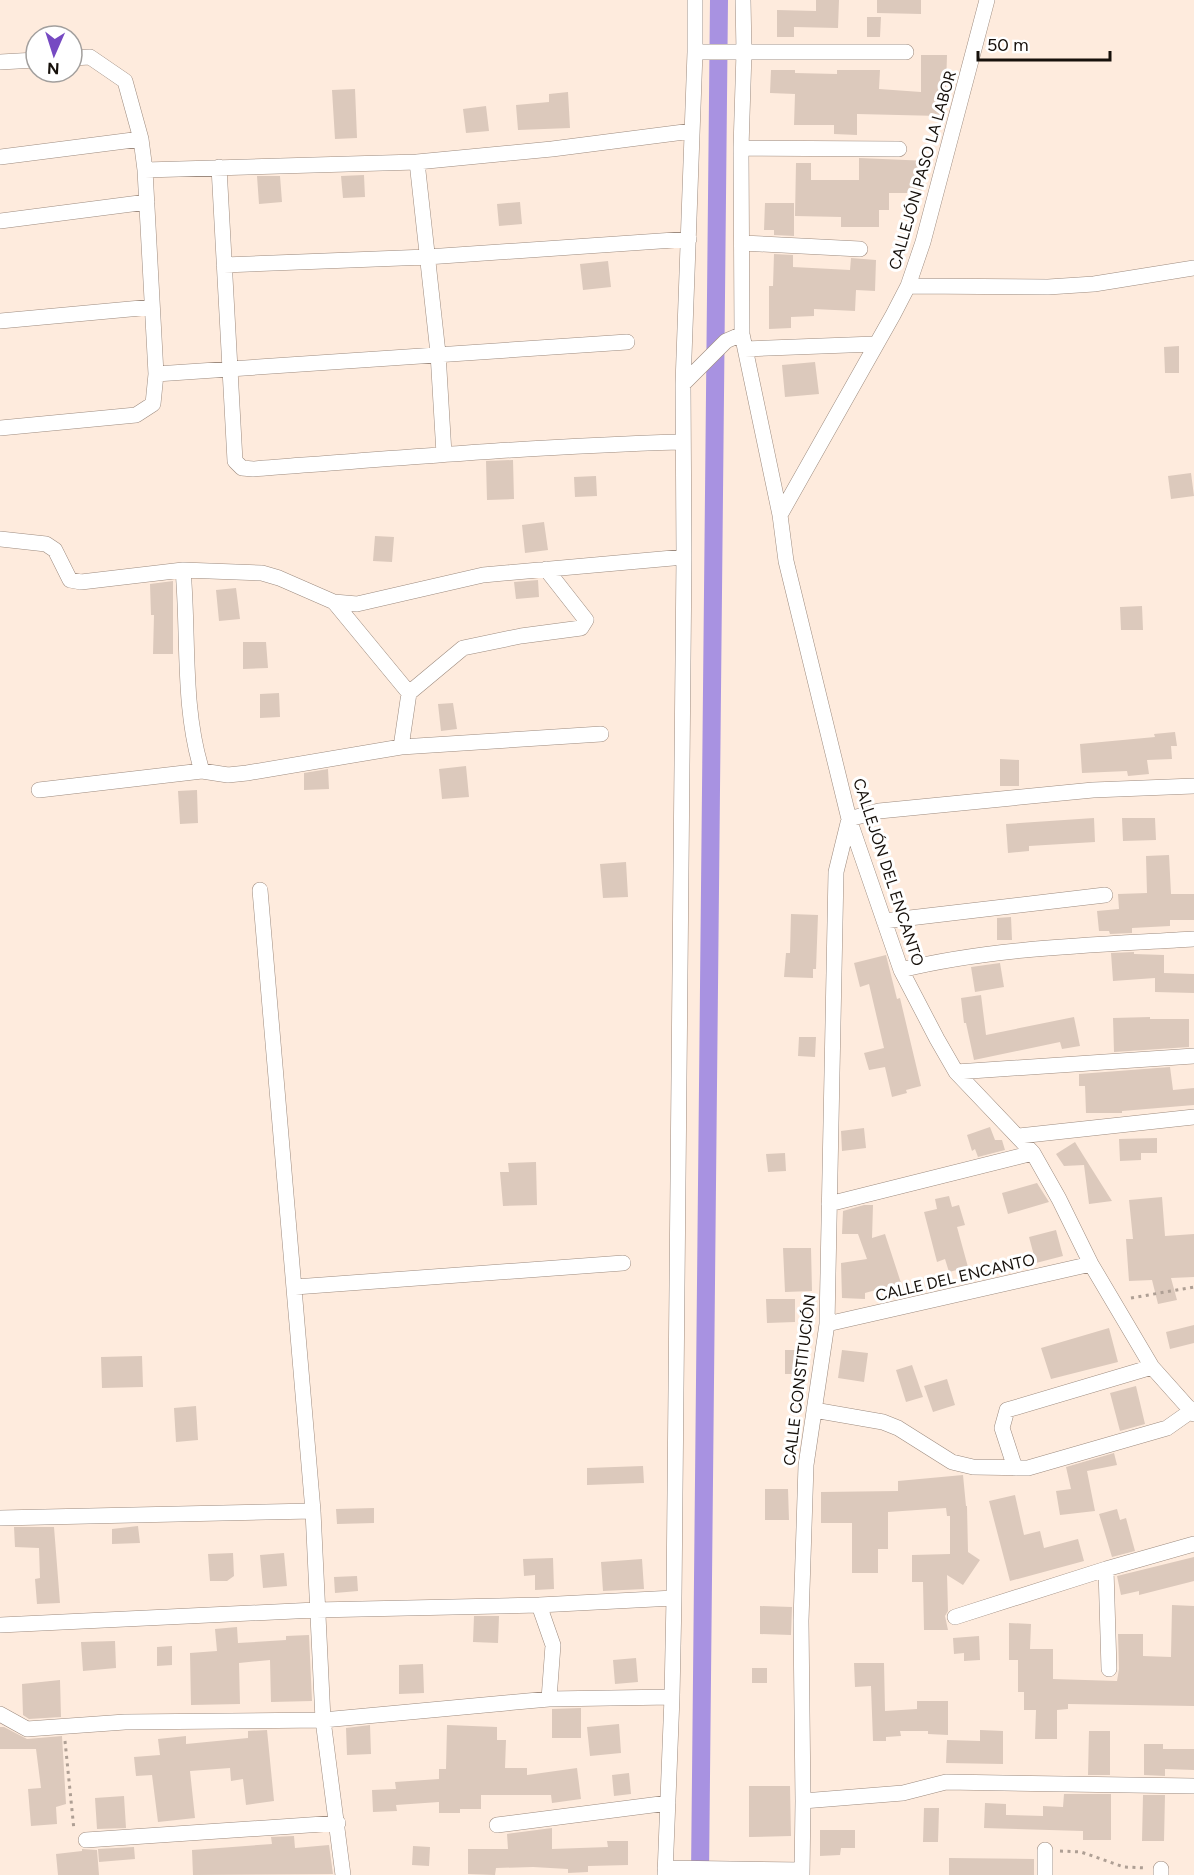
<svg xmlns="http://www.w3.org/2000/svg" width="1194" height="1875" viewBox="0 0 1194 1875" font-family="Figtree,sans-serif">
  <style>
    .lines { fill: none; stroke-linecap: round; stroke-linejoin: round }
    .canal { stroke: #a892e1; stroke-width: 18 }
    .building { fill: #dcc9bc }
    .street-casing { stroke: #9d8b7f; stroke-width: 16 }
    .path { stroke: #ae9f94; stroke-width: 3; stroke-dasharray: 3 4.5; stroke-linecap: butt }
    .street { stroke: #fff; stroke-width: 15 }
    .labels { text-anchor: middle; stroke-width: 6; stroke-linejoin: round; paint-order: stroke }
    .street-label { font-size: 16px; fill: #16100b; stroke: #fff }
  </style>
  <rect width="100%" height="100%" fill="#feebdd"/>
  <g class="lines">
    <!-- canal -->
    <path class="canal" d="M700,1875L719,0"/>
  </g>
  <!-- building -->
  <path class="building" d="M816,0H839L838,28L794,27V37H777V10L816,11Z
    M877,0H921V14L877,13Z
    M867,17H881L880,37H867Z
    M921,55H947L946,87H944V104H941L940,116L857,114V135L834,134V125H794L795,94L770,93L771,70H795V73L837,74V70H880L879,89L921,92Z
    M355,89L357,138L335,139L332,90Z
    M568,92L570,128L518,130L516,105L549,102V94Z
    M486,106L489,131L466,133L463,109Z
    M859,158L929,161L921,193H889V210H879V227H841V217L795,216L796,163H811V180H859Z
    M364,175L365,197L343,198L341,176Z
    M257,176H280L282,202L259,204Z
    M520,202L522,224L499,226L497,204Z
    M765,203H794V236L774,235V230H764Z
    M774,254L793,255V267L850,270L851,258L876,260L875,291L856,290L855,311L814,309V316L791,317V328L769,329V286H773Z
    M608,261L611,287L583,290L580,264Z
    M1179,346V373H1165L1164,347Z
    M815,362L819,394L785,397L782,365Z
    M513,460L514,499L487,500L486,461Z
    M1191,473L1194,496L1171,499L1168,476Z
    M596,476L597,496L575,497L574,477Z
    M544,522L548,550L525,553L522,525Z
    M375,536L394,537L392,562L373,561Z
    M538,580L539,597L516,599L514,582Z
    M173,581V654H153L154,615H151L150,584Z
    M236,588L240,619L219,621L216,590Z
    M1142,606L1143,630H1121L1120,607Z
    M243,642H266L268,668L243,669Z
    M279,693L280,717L260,718V694Z
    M453,703L457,729L441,731L438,704Z
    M1175,732L1177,746H1171L1172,759L1147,760L1149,774L1128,776L1127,771L1082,773L1080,744L1155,737L1154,734Z
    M1000,759L1019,760V786H1000Z
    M466,766L469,797L442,799L439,769Z
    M328,769L329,789L304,790V773Z
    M197,790L198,823L180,824L178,791Z
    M1094,818L1095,842L1029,846V851L1008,853L1006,824Z
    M1122,818H1155L1156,840L1123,841Z
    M1169,855L1171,894H1194V920H1170V926L1132,928V933L1110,934L1109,931H1099L1097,911L1119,909L1118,894L1147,893L1146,856Z
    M626,862L628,897L603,898L600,864Z
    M791,914L818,915L816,969H813V978L784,977L786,953H790Z
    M1011,917L1012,940H997V918Z
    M1134,952V954L1164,955V973L1194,974V993L1155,992V978L1113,981L1111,953Z
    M886,955L897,999L900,998L921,1086L906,1090L907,1093L892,1097L885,1067L869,1070L864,1053L884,1048L869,984L860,987L854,963Z
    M1000,963L1004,987L975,992L971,967Z
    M981,995L986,1035L1074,1017L1080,1046L1062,1049L1060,1042L974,1060L966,1023H964L961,998Z
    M1150,1017V1019H1189V1047L1114,1052L1113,1018Z
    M799,1037H816L815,1057L798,1056Z
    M1170,1067L1173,1090L1194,1088V1105L1122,1111V1113H1086L1085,1086H1079V1074Z
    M990,1127L995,1140H1002L1005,1150L978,1157L975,1149L972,1151L967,1135Z
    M864,1128L866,1148L842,1151L841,1131Z
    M1157,1138V1153H1141V1160L1120,1161L1119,1139Z
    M1075,1142L1083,1155L1112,1201L1089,1204L1084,1165L1064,1166L1056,1154Z
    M785,1153L786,1171L768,1172L766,1154Z
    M536,1162L537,1205L503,1206L500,1172H509L508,1163Z
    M1037,1183L1049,1202L1008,1214L1002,1193Z
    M949,1196L952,1207L959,1205L965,1225L957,1227L968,1267L949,1272L945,1259L937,1262L924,1212L937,1209L935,1199Z
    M1162,1197L1165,1236L1194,1234V1277L1171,1278L1177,1300L1158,1304L1152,1280L1129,1281L1126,1239H1133L1129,1200Z
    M864,1205H873L872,1238L885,1234L901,1283L865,1293V1299L842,1298L841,1263L867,1259L858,1234H842L843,1211Z
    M1056,1230L1063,1256L1036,1263L1029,1237Z
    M783,1248H811L812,1291L785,1292Z
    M766,1299H795V1322L767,1323Z
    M1194,1325V1343L1170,1349L1166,1332Z
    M1109,1328L1118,1362L1051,1379L1041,1348Z
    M785,1350H806V1374H785Z
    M842,1350L868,1353L864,1382L838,1378Z
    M142,1356L143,1387L102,1388L101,1357Z
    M912,1365L923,1397L906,1402L896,1370Z
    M947,1379L955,1405L933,1412L924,1386Z
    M1136,1386L1145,1424L1120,1431L1110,1393Z
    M196,1406L198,1440L176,1442L174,1408Z
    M1114,1453L1117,1465L1087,1471L1095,1511L1060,1515L1056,1491L1071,1489L1066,1467Z
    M643,1466L644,1483L587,1485V1468Z
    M963,1475L966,1506H967L968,1552L980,1560L963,1585L947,1575L948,1611L945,1616L948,1630H924L923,1582H912V1555L950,1554V1516H947L946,1508L888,1512V1549H878V1573H852V1523H821V1492L898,1491V1481Z
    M765,1489H788L789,1520H765Z
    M1015,1495L1024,1535L1040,1531L1044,1548L1078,1539L1084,1561L1010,1581L989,1501Z
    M374,1508V1523L337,1524L336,1509Z
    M1117,1509L1120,1520L1126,1518L1135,1551L1112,1557L1099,1514Z
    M138,1526L140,1543L112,1544V1529Z
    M14,1527H54L60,1603L37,1604L35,1579L40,1578L39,1548L15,1547Z
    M233,1553L234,1576L227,1581H210L208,1554Z
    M284,1553L287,1586L263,1588L260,1555Z
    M1194,1557V1581L1139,1595V1591L1121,1595L1117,1576Z
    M553,1558L554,1589L535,1590V1575L524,1576L523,1559Z
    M642,1559L644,1589L603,1591L601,1562Z
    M357,1576L358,1591L335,1593L334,1577Z
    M1172,1605L1194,1606V1706L1068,1704V1709L1057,1710V1739H1035L1036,1710H1024V1692H1018V1660H1009V1623L1031,1624L1030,1649H1053V1679L1117,1681L1119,1669L1118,1634H1143V1656L1171,1657Z
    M760,1606L792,1607L791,1635L760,1634Z
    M474,1616H499L498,1643L473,1642Z
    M237,1627L238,1643L286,1640V1636L309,1635L312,1701L271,1702L270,1660L239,1663L240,1704L191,1705L190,1653L217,1651L215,1629Z
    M979,1636L980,1660L964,1661V1653L954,1654L953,1638Z
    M115,1641L116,1668L83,1671L81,1642Z
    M172,1646V1665L157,1666V1647Z
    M636,1658L638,1682L615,1684L613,1660Z
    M854,1663H884L885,1711L917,1709V1701H948V1735L928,1734V1731H900L901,1736L886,1737V1741H873L871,1686L855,1687Z
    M423,1664L424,1693L399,1694V1665Z
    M752,1668H767V1683H752Z
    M60,1680L61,1717L29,1719L23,1715L22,1684Z
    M581,1708V1738H552V1709Z
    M619,1724L621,1753L590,1756L587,1727Z
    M370,1725L371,1754L347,1755L346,1728Z
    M447,1725L497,1727V1740H506L505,1768H527V1775L577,1768L581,1799L552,1803L551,1795H481V1809H460V1813H439V1802L396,1805L397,1811L373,1812L372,1790L396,1789L395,1782L439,1779V1769H446Z
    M0,1727H4L27,1739L62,1736L66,1804L56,1807L57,1824L31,1826L28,1789L41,1788L36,1749H0Z
    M267,1730L274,1801L246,1805L243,1779L231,1781L230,1768L190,1771L195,1818L158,1822L152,1775L136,1776L134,1757L160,1755L158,1739L186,1736V1744L248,1738V1731Z
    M980,1730L1003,1731V1764L946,1763L947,1740L980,1741Z
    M1089,1731H1110V1775H1088Z
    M1144,1744H1163V1749H1194V1770L1165,1769V1776L1144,1775Z
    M629,1773L631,1794L614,1796L612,1775Z
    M749,1786H790L791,1836L749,1837Z
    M1064,1794H1111V1840H1083V1831L984,1828L985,1803L1006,1804V1815L1043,1816V1806L1063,1807Z
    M1143,1795H1165L1164,1841H1142Z
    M124,1796L126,1828L97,1829L95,1798Z
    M924,1808H939L938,1842H923Z
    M552,1828V1849L608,1847L607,1841H628V1865L588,1866V1872L568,1873V1869L533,1867L496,1868L495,1875L468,1874V1849H508L507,1834Z
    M820,1830H855V1848H841L840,1855L820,1856Z
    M294,1836L295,1848L329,1845L333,1874L193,1875L192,1850L272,1844L271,1837Z
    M413,1846L430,1847L429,1866L412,1865Z
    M134,1847L135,1859L99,1862L98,1849Z
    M82,1849L97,1850L99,1875H58L56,1854L82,1851Z
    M949,1858L1034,1859V1875H949Z"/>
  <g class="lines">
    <!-- street casing -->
    <g class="street-casing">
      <path id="street" d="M743,0L744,52L741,148L742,334L780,515L786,561L849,819L901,970L937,1039L956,1072L1033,1153L1059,1199L1091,1264L1152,1367L1194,1414
        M695,52H906
        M72,58L90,57L125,81L141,139
        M0,62L36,60
        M741,148L899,149
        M0,157L141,139L145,170L156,374L153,404L136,415L0,428
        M417,162L438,353L444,454
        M219,167L235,461L242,468L253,469C396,458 538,446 681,442
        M145,170L417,162L552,149L692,131
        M0,221L147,202
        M742,243L860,249
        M224,265L427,257L689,239
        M908,286L1048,287L1094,284L1194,268
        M0,321L152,307
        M745,349L875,344
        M156,374L627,342
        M683,384L726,341L742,334
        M780,515L893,315L908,286L923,242L987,0
        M0,539L46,544L55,550L70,580L81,582L183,570
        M334,602L409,693
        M601,734L401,747L247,773L228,775L202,771C182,708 189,636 183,570L262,573L279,578L334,602L357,604L483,575L684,557
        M401,747L409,693L463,648L521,636L581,628L586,620L546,569
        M39,790L202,771
        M260,890L313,1511L323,1720L343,1875
        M884,921L1105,895
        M901,970C995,947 1097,945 1194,939
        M956,1072L1194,1056
        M1019,1136L1194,1117
        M829,1204L1033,1153
        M295,1287L623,1263
        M827,1324L1091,1264
        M814,1410L883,1422L898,1428L952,1462L973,1467L1028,1468L1167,1428L1194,1409
        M1015,1468L1002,1428L1007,1410L1152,1367
        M0,1518L313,1511
        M1106,1569L1109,1669
        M539,1605L553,1645L549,1699
        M955,1617L1106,1569L1194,1544
        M0,1625L316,1610L539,1605L674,1598
        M0,1714L27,1729L125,1722L323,1720L549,1699L672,1697
        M803,1801L903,1793L946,1782L1194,1786
        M497,1825L668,1803
        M86,1840L338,1823
        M665,1868L802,1870
        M1161,1869V1875
        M665,1875L672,1697L674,1598L684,557L683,384L695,52V0
        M802,1875L803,1801L801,1621L806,1465L827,1324L836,872L849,819L879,811L1093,790L1194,786
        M1045,1875V1850"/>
    </g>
    <!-- path -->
    <path class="path" d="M1131,1298L1194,1287
      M65,1741L74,1830
      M1060,1851L1081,1852L1124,1867L1147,1868"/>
    <!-- street -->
    <use href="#street" class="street"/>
  </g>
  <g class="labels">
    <!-- street labels -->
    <g class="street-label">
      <text transform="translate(922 170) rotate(-74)" y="6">CALLEJÓN PASO LA LABOR</text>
      <text transform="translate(889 872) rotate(72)" y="6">CALLEJÓN DEL ENCANTO</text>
      <text transform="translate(955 1277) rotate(-13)" y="6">CALLE DEL ENCANTO</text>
      <text transform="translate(799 1380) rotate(-83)" y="6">CALLE CONSTITUCIÓN</text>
    </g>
  </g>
  <!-- north arrow -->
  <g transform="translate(54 54) rotate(183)"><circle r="28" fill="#ffffff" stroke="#a29f9d" stroke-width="1.5"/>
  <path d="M0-4.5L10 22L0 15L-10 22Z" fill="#764ac2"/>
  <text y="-9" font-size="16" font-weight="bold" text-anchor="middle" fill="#16100b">N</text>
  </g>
  <!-- scale -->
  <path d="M978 51v9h132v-9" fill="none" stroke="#16100b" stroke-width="3"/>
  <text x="987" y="51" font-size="18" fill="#16100b" stroke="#ffffff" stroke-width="4.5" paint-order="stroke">50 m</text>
</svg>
